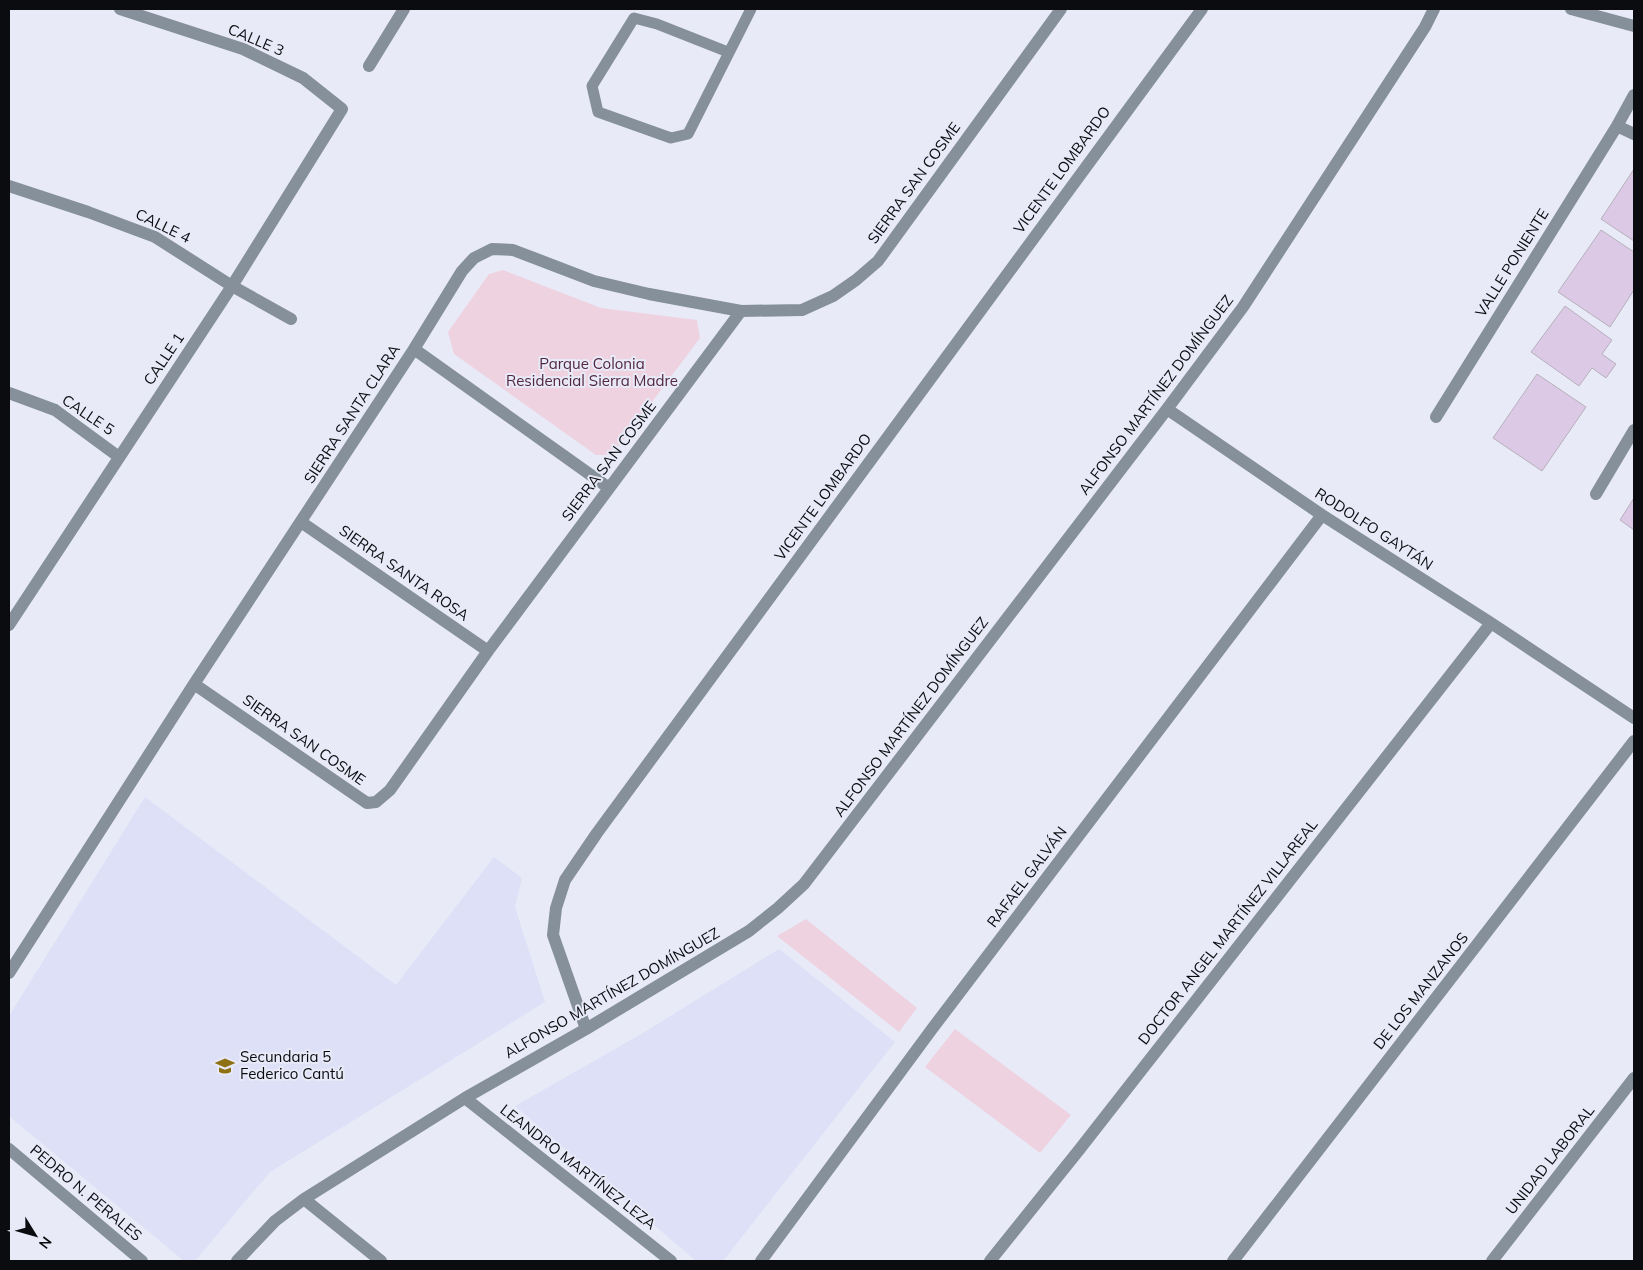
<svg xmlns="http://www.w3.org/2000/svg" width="1643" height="1270" viewBox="0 0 1643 1270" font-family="Mulish,sans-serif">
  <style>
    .built { fill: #dde0f6 }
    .green { fill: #eed2e0 }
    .building { fill: #dbc9e6; stroke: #b7b0bc }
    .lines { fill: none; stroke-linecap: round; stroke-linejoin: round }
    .service { stroke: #85909a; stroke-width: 11 }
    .minor { stroke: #85909a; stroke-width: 12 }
    .labels { text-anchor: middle; stroke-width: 4; stroke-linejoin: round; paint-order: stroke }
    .street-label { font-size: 15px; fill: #0b0c10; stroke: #e8eaf8 }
    .park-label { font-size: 15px; fill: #532740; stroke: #e8eaf8 }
    .poi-label { font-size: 15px; fill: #0b0c10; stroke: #e8eaf8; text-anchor: start }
  </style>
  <rect width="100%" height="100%" fill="#e8eaf8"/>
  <!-- built -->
  <path class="built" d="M145,797L396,985L494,857L522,878L515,907L545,1002L270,1172L195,1261H184L9,1116V1016Z
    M779,949L895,1042L723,1261H696L515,1106L638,1036Z"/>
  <!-- green -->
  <path class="green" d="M503,270L601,308L697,320L700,338L612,455H596L454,354L448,332L489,274Z
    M806,919L917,1008L899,1032L777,936Z
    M955,1029L1071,1115L1040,1153L925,1067Z"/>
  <!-- building -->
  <path class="building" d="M1634,169V241L1601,219Z
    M1601,230L1634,252V290L1610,327L1558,292Z
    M1565,306L1612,340L1602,354L1616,364L1606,378L1592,368L1579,386L1531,352Z
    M1537,374L1586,407L1542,471L1493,438Z
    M1634,498V530L1620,520Z"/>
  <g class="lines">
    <!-- service -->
    <path class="service" d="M728,52L657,24L634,18L592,86L598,112L671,138L688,134L751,9"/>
    <!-- minor -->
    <path class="minor" d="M1571,9L1634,26
      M369,66L404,9
      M1617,126L1634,134
      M9,186L88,212L155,237L232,286L291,319
      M414,349L609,488
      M9,393L55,410L119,457
      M1167,409L1322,515L1491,623L1634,718
      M1436,417L1617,126L1634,95
      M1596,494L1634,430
      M301,522L488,651
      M9,625L232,286L342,109L303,78L243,49L120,9
      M194,684L367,803L376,802L390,790L488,651L741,311
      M9,973L194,684L414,349L462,271L474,258L492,249L513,250L594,281L649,294L741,311L802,310L833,296L856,280L878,261L1061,9
      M586,1029L553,935L556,908L565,880L597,833L1202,9
      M465,1098L671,1261
      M9,1149L142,1261
      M304,1199L381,1261
      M237,1261L275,1221L304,1199L465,1098L586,1029L749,931L778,908L804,884L1167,409L1243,307L1425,27L1434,9
      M761,1261L932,1029L1322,515
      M990,1261L1079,1150L1491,623
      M1233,1261L1634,741
      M1492,1261L1634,1078"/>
  </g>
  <!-- icons -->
  <defs>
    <g id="school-bare" transform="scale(1.5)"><path d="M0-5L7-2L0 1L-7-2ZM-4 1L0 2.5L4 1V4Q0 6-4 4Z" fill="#8d7114" stroke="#e8eaf8" stroke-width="2.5" paint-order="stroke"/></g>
  </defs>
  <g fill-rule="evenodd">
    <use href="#school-bare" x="225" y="1066"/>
  </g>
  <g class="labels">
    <!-- street labels -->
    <g class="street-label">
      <text transform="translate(256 40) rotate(23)" y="5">CALLE 3</text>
      <text transform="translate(1062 170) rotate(-54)" y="5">VICENTE LOMBARDO</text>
      <text transform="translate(914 183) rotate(-54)" y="5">SIERRA SAN COSME</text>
      <text transform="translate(163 226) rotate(26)" y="5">CALLE 4</text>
      <text transform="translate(1512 263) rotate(-58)" y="5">VALLE PONIENTE</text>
      <text transform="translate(164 359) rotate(-56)" y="5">CALLE 1</text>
      <text transform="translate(1156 395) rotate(-53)" y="5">ALFONSO MARTÍNEZ DOMÍNGUEZ</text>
      <text transform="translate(352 414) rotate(-57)" y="5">SIERRA SANTA CLARA</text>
      <text transform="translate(88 415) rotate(34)" y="5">CALLE 5</text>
      <text transform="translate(609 461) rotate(-53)" y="5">SIERRA SAN COSME</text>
      <text transform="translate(823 497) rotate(-54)" y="5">VICENTE LOMBARDO</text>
      <text transform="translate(1374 529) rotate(33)" y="5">RODOLFO GAYTÁN</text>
      <text transform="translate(404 573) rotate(35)" y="5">SIERRA SANTA ROSA</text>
      <text transform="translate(911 717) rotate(-53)" y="5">ALFONSO MARTÍNEZ DOMÍNGUEZ</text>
      <text transform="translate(304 740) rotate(35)" y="5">SIERRA SAN COSME</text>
      <text transform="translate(1027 877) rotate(-53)" y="5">RAFAEL GALVÁN</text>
      <text transform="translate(1228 932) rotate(-52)" y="5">DOCTOR ANGEL MARTÍNEZ VILLAREAL</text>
      <text transform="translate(1421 991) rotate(-52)" y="5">DE LOS MANZANOS</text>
      <text transform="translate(612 993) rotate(-30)" y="5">ALFONSO MARTÍNEZ DOMÍNGUEZ</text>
      <text transform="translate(1550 1160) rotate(-52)" y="5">UNIDAD LABORAL</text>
      <text transform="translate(578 1167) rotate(38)" y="5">LEANDRO MARTÍNEZ LEZA</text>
      <text transform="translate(86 1193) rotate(40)" y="5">PEDRO N. PERALES</text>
    </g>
    <!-- park labels -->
    <g class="park-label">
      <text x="592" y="369">Parque Colonia<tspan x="592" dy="17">Residencial Sierra Madre</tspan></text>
    </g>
    <!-- poi labels -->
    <g class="poi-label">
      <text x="240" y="1062">Secundaria 5<tspan x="240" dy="17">Federico Cantú</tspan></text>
    </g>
  </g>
  <!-- border -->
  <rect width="1643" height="1270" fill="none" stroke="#0b0c10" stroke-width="20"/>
  <!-- north arrow -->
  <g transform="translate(35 1235) rotate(127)" stroke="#e8eaf8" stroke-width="4" paint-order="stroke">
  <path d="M0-4L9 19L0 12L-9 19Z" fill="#0b0c10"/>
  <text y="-8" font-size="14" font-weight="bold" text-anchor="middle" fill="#0b0c10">N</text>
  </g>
</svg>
